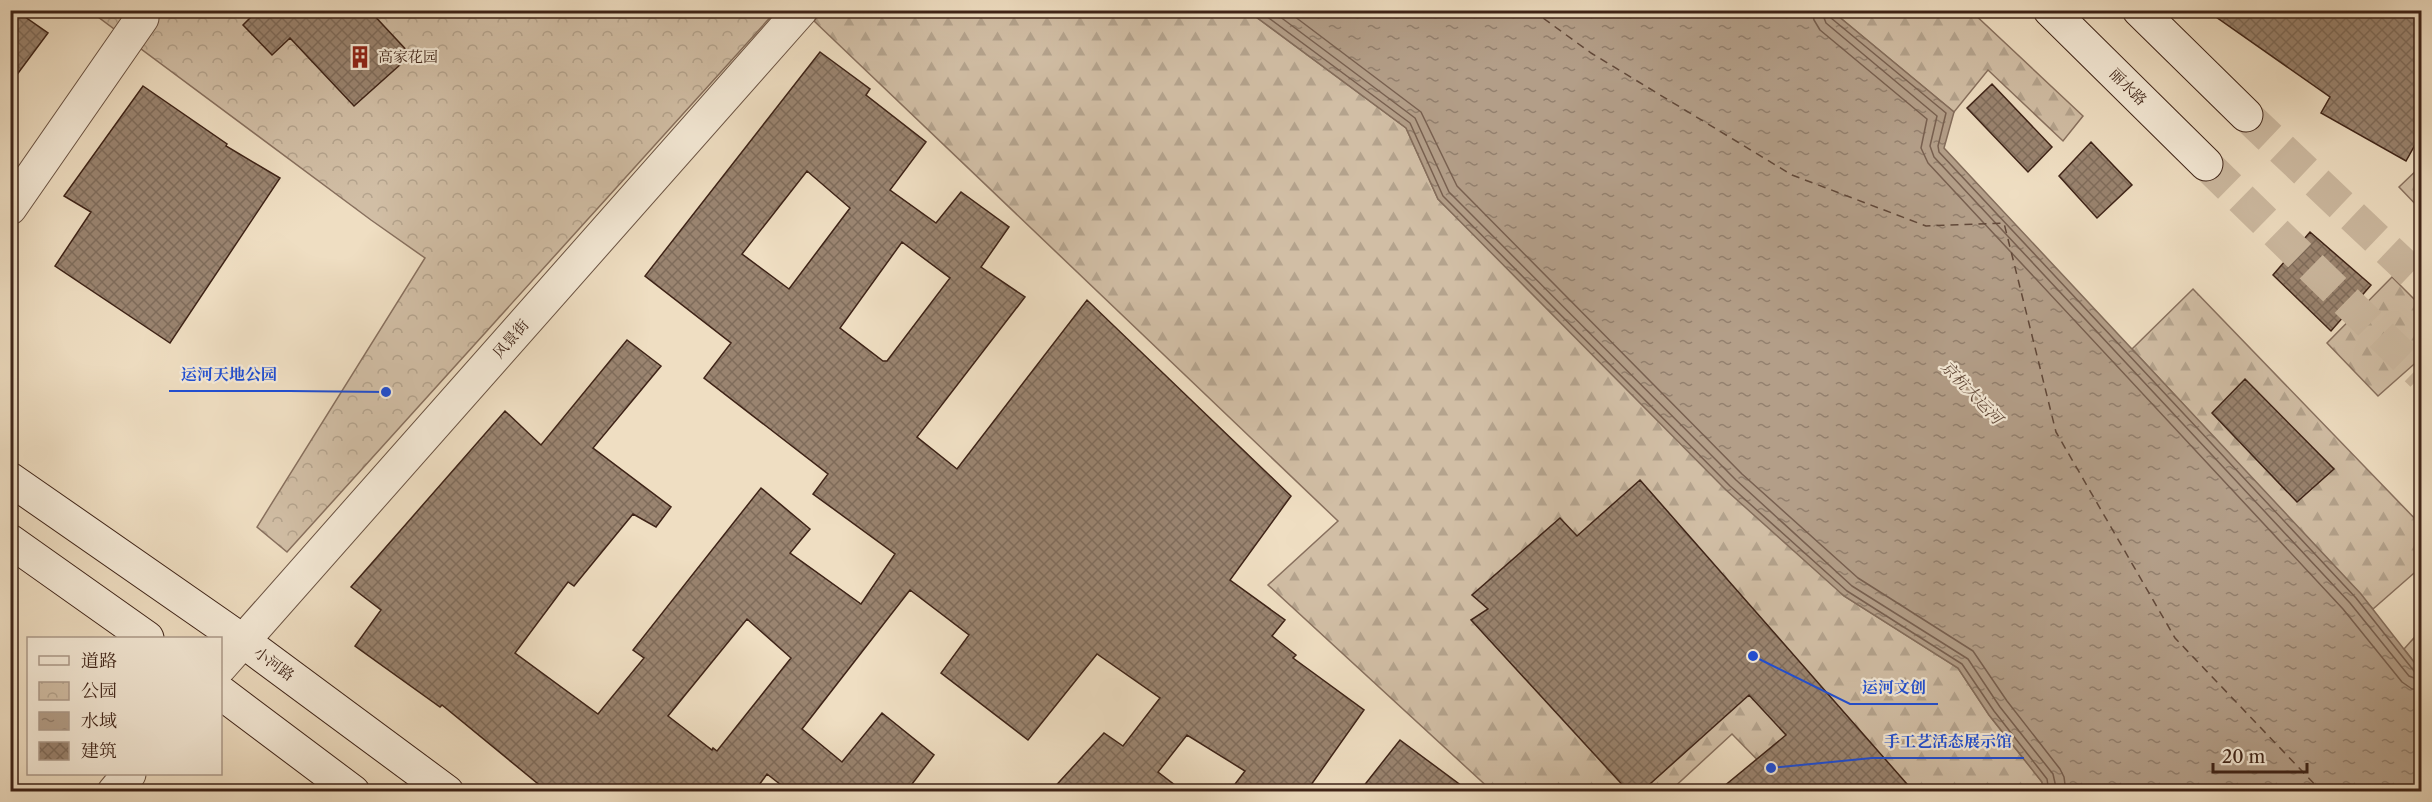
<svg xmlns="http://www.w3.org/2000/svg" width="2432" height="802" viewBox="0 0 2432 802" font-family="'Libre Caslon Text','Noto Serif SC',serif">
  <style>
    .forest { fill: url(#forest-firs); stroke: #88705e; stroke-width: 1.5 }
    .park { fill: url(#park-crowns); stroke: #88705e; stroke-width: 1.5 }
    .water { fill: url(#water-ripples); stroke: #846d5b; stroke-width: 1.5 }
    .lines { fill: none; stroke-linecap: round; stroke-linejoin: round }
    .shore { stroke: #786050; stroke-width: 1.5 }
    .ferry { stroke: #614839; stroke-width: 1.5; stroke-dasharray: 8 6; stroke-linecap: butt }
    .building { fill: url(#building-cross-hatch); stroke: #3e2317; stroke-width: 1.5; fill-rule: evenodd }
    .secondary-tunnel { stroke: #ccb9a0; stroke-width: 33; stroke-dasharray: 33 16; stroke-linecap: butt }
    .minor-casing { stroke: #6a5242; stroke-width: 35 }
    .secondary-casing { stroke: #3e2317; stroke-width: 35 }
    .minor { stroke: #f5ead7; stroke-width: 33 }
    .secondary { stroke: #f5ead7; stroke-width: 33 }
    .labels { text-anchor: middle; stroke-width: 4.5; stroke-linejoin: round; paint-order: stroke }
    .poi-label { font-size: 15px; fill: #3e2317; stroke: #f5ead7; text-anchor: start }
    .street-label { font-size: 15px; fill: #3e2317; stroke: #f5ead7 }
    .water-label { font-size: 16px; font-style: italic; fill: #614839; stroke: #f5ead7 }
    .leader { fill: none; stroke: #1d4ed8; stroke-width: 2 }
    .callout-dot { fill: #1d4ed8; stroke: #f5ead7; stroke-width: 2 }
    .callout-label { font-size: 16px; text-anchor: middle; font-weight: bold; fill: #1d4ed8; stroke: #f5ead7; stroke-width: 4.5; stroke-linejoin: round; paint-order: stroke }
  </style>
  <defs>
    <pattern id="forest-firs" width="22" height="20" patternUnits="userSpaceOnUse" patternTransform="scale(1.5)"><rect width="22" height="20" fill="#d1bea5"/><path d="M5 1l3.5 6h-7zM16 11l3.5 6h-7z" fill="#b4a38d"/></pattern>
    <pattern id="park-crowns" width="20" height="18" patternUnits="userSpaceOnUse" patternTransform="scale(1.5)"><rect width="20" height="18" fill="#d1bea5"/><path d="M2 6a3 3 0 1 1 6 0M12 15a3 3 0 1 1 6 0" fill="none" stroke="#b4a38d"/></pattern>
    <pattern id="water-ripples" width="26" height="14" patternUnits="userSpaceOnUse" patternTransform="scale(1.5)"><rect width="26" height="14" fill="#b39e88"/><path d="M2 4q2-2 4 0t4 0M15 11q2-2 4 0t4 0" fill="none" stroke="#93806e"/></pattern>
    <pattern id="building-cross-hatch" width="8" height="8" patternUnits="userSpaceOnUse" patternTransform="scale(1.5)"><rect width="8" height="8" fill="#9a8470"/><path d="M0 0l8 8M0 8l8-8" fill="none" stroke="#7f6c5b"/></pattern>
  </defs>
  <rect width="100%" height="100%" fill="#efdec2"/>
  <filter id="stains"><feTurbulence type="fractalNoise" baseFrequency=".00333" numOctaves="4"/><feColorMatrix values="0 0 0 0 .2 0 0 0 0 .09 0 0 0 0 .02 0 0 0 .5 -.17"/></filter>
  <radialGradient id="worn" r=".72"><stop offset=".6" stop-color="#630" stop-opacity="0"/><stop offset="1" stop-color="#630" stop-opacity=".3"/></radialGradient>
  <!-- forest -->
  <path class="forest" d="M823,10L1248,11L1406,128L1438,199L1844,596L1958,668L1989,715L2042,782L2044,791H1788L1732,734L1670,791H1492L1268,585L1338,521L814,21Z
    M1832,11H1971L2083,116L2063,141L1988,70L1954,112Z
    M2421,166V210L2399,187Z
    M2392,277L2421,306V358L2378,396L2327,343Z
    M2193,289L2421,525V567L2373,609L2132,349Z
    M2421,630V671L2404,649Z"/>
  <!-- park -->
  <path class="park" d="M90,11H776L287,552L257,527L425,258L371,220Z"/>
  <!-- water -->
  <path class="water" d="M1248,11H1832L1954,112L1944,148L2361,594L2421,671V791H2043L2042,782L1989,715L1958,668L1844,596L1726,490L1438,199L1406,128Z"/>
  <g class="lines">
    <!-- shore -->
    <path class="shore" d="M1258,10L1410,123L1443,196L1730,486L1847,591L1962,664L1994,711L2047,779L2049,792
      M1271,10L1415,118L1449,192L1736,480L1852,586L1968,659L2000,707L2053,774L2057,792
      M1286,10L1421,112L1457,186L1742,474L1858,578L1973,651L2007,701L2060,769L2064,777L2066,792
      M1812,10L1814,20L1820,30L1927,119L1921,148L1928,163L2343,609L2402,682L2412,689L2422,690
      M1821,10L1826,23L1937,116L1930,146L1934,157L2350,603L2409,676L2422,681
      M1829,10L1831,18L1946,113L1938,146L1939,152L2356,598L2414,671L2422,674"/>
    <!-- ferry -->
    <path class="ferry" d="M1532,10L1591,53L1792,175L1926,226L2004,223L2056,432L2175,638L2322,792"/>
  </g>
  <!-- building -->
  <path class="building" d="M10,10H15L48,33L10,84Z
    M258,10H369L411,55L354,106L290,38L272,55L243,25Z
    M2206,10H2421V134L2406,161L2321,113L2330,97Z
    M820,52L870,89L866,95L926,142L890,190L936,223L961,192L1009,227L981,267L1025,297L917,437L957,469L1087,300L1291,496L1230,580L1285,620L1272,636L1296,655L1293,658L1364,710L1306,792H1229L1245,771L1187,735L1158,772L1184,792H1050L1104,733L1123,746L1160,698L1097,654L1028,740L941,673L969,635L910,590L802,729L842,762L882,713L934,755L906,792H790L767,774L754,792H548L442,705L440,707L355,646L381,610L351,587L505,411L541,445L627,340L661,366L593,448L671,507L656,527L633,514L574,586L568,582L515,653L598,714L644,658L633,650L761,488L810,529L790,553L861,604L895,554L813,494L828,474L704,378L731,343L645,276ZM807,171L850,208L789,289L742,254ZM902,242L950,278L887,361H883L840,328ZM747,619L791,658L717,751L713,748L712,750L668,716Z
    M1992,84L2052,147L2028,172L1967,108Z
    M143,86L227,144L226,146L280,178L170,343L55,266L91,212L64,196Z
    M2091,142L2132,185L2097,218L2059,176Z
    M2310,232L2371,285L2331,331L2273,275Z
    M2245,379L2334,469L2297,502L2212,413Z
    M1640,480L1914,792H1717L1786,735L1749,695L1641,792H1629L1471,620L1488,609L1472,595L1560,518L1577,536Z
    M1400,740L1470,792H1359Z"/>
  <g class="lines">
    <!-- secondary-tunnel -->
    <path class="secondary-tunnel" d="M2246,115L2422,282
      M2206,164L2422,375"/>
    <!-- minor casing -->
    <g class="minor-casing">
      <path id="minor" d="M10,208L142,18
        M220,667L801,10
        M114,792L129,774"/>
    </g>
    <!-- secondary casing -->
    <g class="secondary-casing">
      <path id="secondary" d="M2050,10L2206,164
        M2139,10L2246,115
        M10,479L243,641L447,792
        M10,541L147,638
        M220,692L353,792"/>
    </g>
    <!-- minor -->
    <use href="#minor" class="minor"/>
    <!-- secondary -->
    <use href="#secondary" class="secondary"/>
  </g>
  <!-- icons -->
  <defs>
    <g id="building-bare" transform="scale(1.8)"><path d="M-4-6H4V6H1V3H-1V6H-4ZM-2.5-4.3h1.7v1.8h-1.7ZM.8-4.3h1.7v1.8H.8ZM-2.5-1h1.7V.8h-1.7ZM.8-1h1.7V.8H.8Z" fill="#8f2418" stroke="#f5ead7" stroke-width="2.5" paint-order="stroke"/></g>
  </defs>
  <g fill-rule="evenodd">
    <use href="#building-bare" x="360" y="57"/>
  </g>
  <g class="labels">
    <!-- poi labels -->
    <g class="poi-label">
      <text x="378" y="62">高家花园</text>
    </g>
    <!-- street labels -->
    <g class="street-label">
      <text transform="translate(2128 87) rotate(45)" y="5">丽水路</text>
      <text transform="translate(511 339) rotate(-49)" y="5">风景街</text>
      <text transform="translate(274 664) rotate(36)" y="5">小河路</text>
    </g>
    <!-- water labels -->
    <g class="water-label">
      <text transform="translate(1972 392) rotate(46)" y="6">京杭大运河</text>
    </g>
  </g>
  <!-- callouts -->
  <path class="leader" d="M386 392L289 391H169M1753 656L1850 704H1938M1771 768L1872 758H2024"/>
  <g class="callout-dot">
    <circle cx="386" cy="392" r="6"/>
    <circle cx="1753" cy="656" r="6"/>
    <circle cx="1771" cy="768" r="6"/>
  </g>
  <g class="callout-label">
    <text x="229" y="380">运河天地公园</text>
    <text x="1894" y="693">运河文创</text>
    <text x="1948" y="747">手工艺活态展示馆</text>
  </g>
  <!-- margin -->
  <rect width="2432" height="802" fill="none" stroke="#efdec2" stroke-width="36"/>
  <rect x="12" y="12" width="2408" height="778" fill="none" stroke="#3e2317" stroke-width="3"/>
  <rect x="18" y="18" width="2396" height="766" fill="none" stroke="#3e2317" stroke-width="1.5"/>
  <!-- legend -->
  <rect x="27" y="637" width="195" height="138" fill="#f5ead7" stroke="#ac9a8a" stroke-width="1.5"/>
  <rect x="39" y="656" width="30" height="9" fill="#f5ead7" stroke="#ac9a8a" stroke-width="1.5"/>
  <text x="81" y="667" font-size="18" fill="#3e2317">道路</text>
  <rect x="39" y="682" width="30" height="18" fill="url(#park-crowns)" stroke="#ac9a8a" stroke-width="1.5"/>
  <text x="81" y="697" font-size="18" fill="#3e2317">公园</text>
  <rect x="39" y="712" width="30" height="18" fill="url(#water-ripples)" stroke="#ac9a8a" stroke-width="1.5"/>
  <text x="81" y="727" font-size="18" fill="#3e2317">水域</text>
  <rect x="39" y="742" width="30" height="18" fill="url(#building-cross-hatch)" stroke="#ac9a8a" stroke-width="1.5"/>
  <text x="81" y="757" font-size="18" fill="#3e2317">建筑</text>
  <!-- scale -->
  <path d="M2213 763v9h94v-9" fill="none" stroke="#3e2317" stroke-width="3"/>
  <text x="2222" y="763" font-size="18" fill="#3e2317" stroke="#f5ead7" stroke-width="4.5" paint-order="stroke">20 m</text>
  <rect width="100%" height="100%" filter="url(#stains)"/>
  <rect width="100%" height="100%" fill="url(#worn)"/>
</svg>
